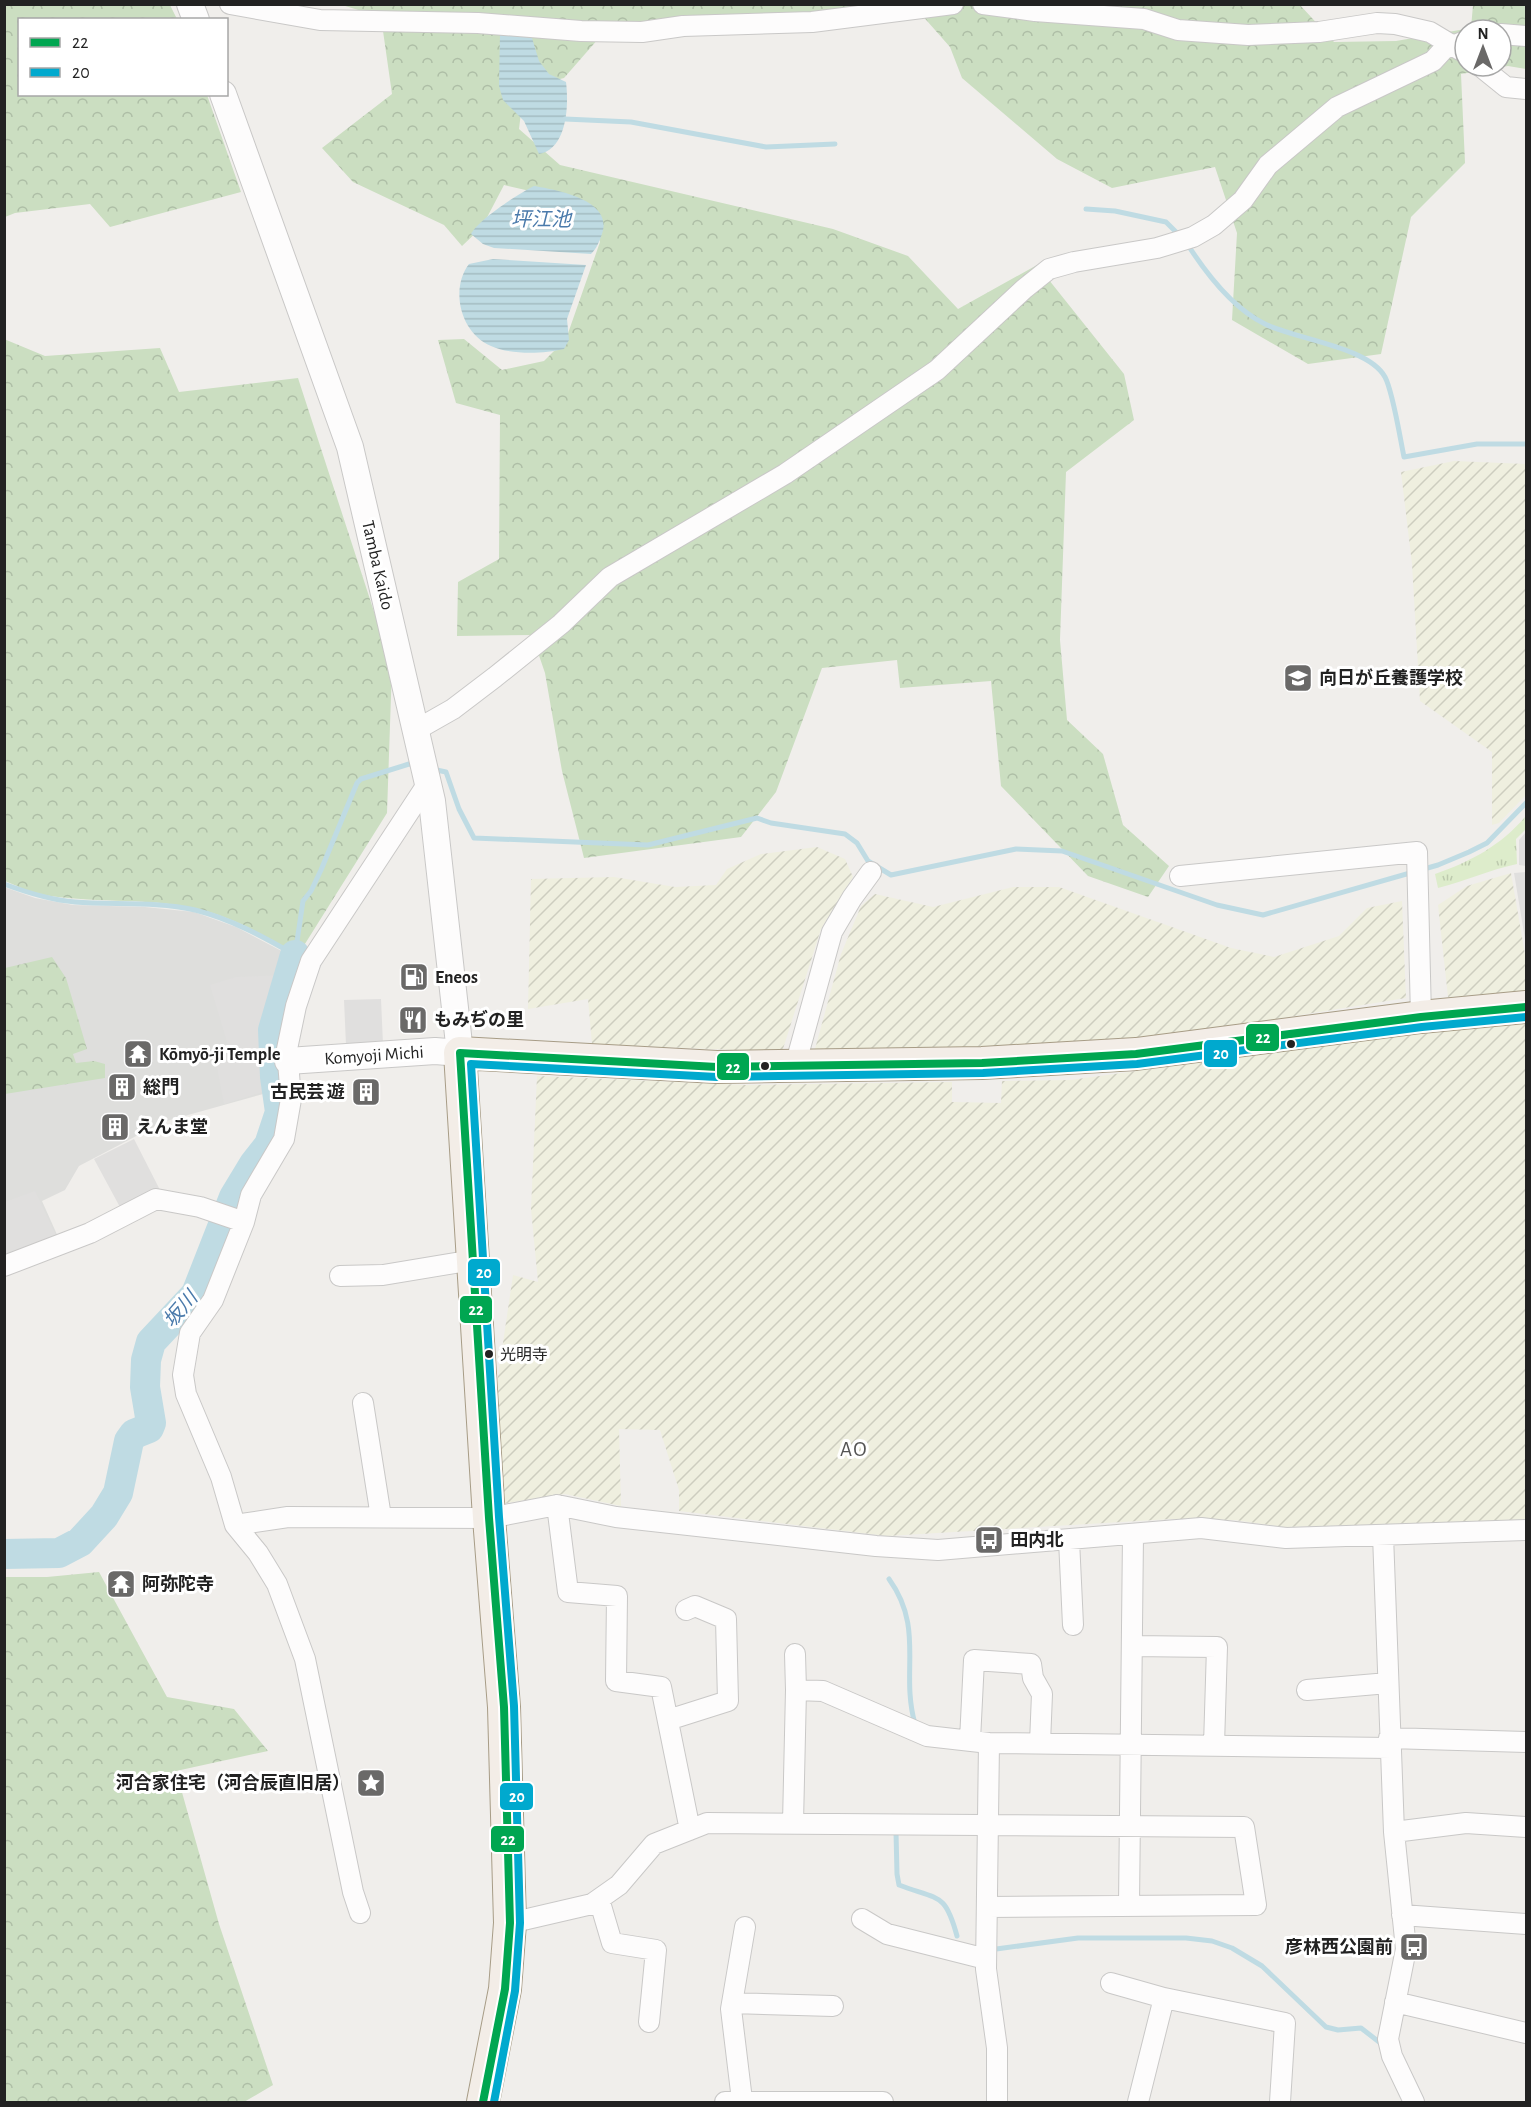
<svg xmlns="http://www.w3.org/2000/svg" width="1531" height="2107" viewBox="0 0 1531 2107" font-family="'Alegreya Sans','Noto Sans JP',sans-serif">
  <style>
    .religious { fill: #dededc }
    .farmland { fill: url(#farmland-furrows) }
    .grass { fill: url(#grass-tufts) }
    .forest { fill: url(#forest-crowns); fill-rule: evenodd }
    .parking { fill: #e0dfde }
    .water { fill: url(#water-rules) }
    .lines { fill: none; stroke-linecap: round; stroke-linejoin: round }
    .stream { stroke: #bfdbe3; stroke-width: 5 }
    .river { stroke: #bfdbe3; stroke-width: 30 }
    .minor-casing { stroke: #c9c8c7; stroke-width: 22 }
    .tertiary-casing { stroke: #c9c8c7; stroke-width: 28 }
    .primary-casing { stroke: #a79c86; stroke-width: 34 }
    .minor { stroke: #fdfcfc; stroke-width: 20 }
    .tertiary { stroke: #fdfcfc; stroke-width: 26 }
    .primary { stroke: #f3ede7; stroke-width: 32 }
    .bus-1-casing { stroke: #fff; stroke-width: 12 }
    .bus-2-casing { stroke: #fff; stroke-width: 12 }
    .bus-1 { stroke: #00a651; stroke-width: 8 }
    .bus-2 { stroke: #00a9ce; stroke-width: 8 }
    .bus-dot { fill: #222; stroke: #fff; stroke-width: 2 }
    .labels { text-anchor: middle; stroke-width: 6; stroke-linejoin: round; paint-order: stroke }
    .bus-label { font-size: 16px; fill: #222; stroke: #fff; text-anchor: start }
    .street-label { font-size: 18px; fill: #222; stroke: #fff }
    .poi-label { font-size: 18px; font-weight: bold; fill: #222; stroke: #fff; text-anchor: start }
    .water-label { font-size: 20px; font-style: italic; fill: #4a7aab; stroke: #fff }
    .quarter-label { font-size: 21px; letter-spacing: 1.5px; fill: #555; stroke: #fff }
    .line-badge { stroke: #fff; stroke-width: 2 }
    .badge-label { font-size: 16px; text-anchor: middle; font-weight: bold; fill: #fff }
  </style>
  <defs>
    <pattern id="farmland-furrows" width="10" height="10" patternUnits="userSpaceOnUse" patternTransform="scale(1.5)"><rect width="10" height="10" fill="#efefdf"/><path d="M-1 1l2-2M0 10L10 0M9 11l2-2" fill="none" stroke="#cdcdbf"/></pattern>
    <pattern id="grass-tufts" width="24" height="20" patternUnits="userSpaceOnUse" patternTransform="scale(1.5)"><rect width="24" height="20" fill="#ddeccb"/><path d="M3 7l-1-3M5 7V3M7 7l1-3M15 17l-1-3M17 17v-4M19 17l1-3" fill="none" stroke="#bdcaae"/></pattern>
    <pattern id="forest-crowns" width="20" height="18" patternUnits="userSpaceOnUse" patternTransform="scale(1.5)"><rect width="20" height="18" fill="#cbdec1"/><path d="M2 6a3 3 0 1 1 6 0M12 15a3 3 0 1 1 6 0" fill="none" stroke="#aebea6"/></pattern>
    <pattern id="water-rules" width="6" height="5" patternUnits="userSpaceOnUse" patternTransform="scale(1.5)"><rect width="6" height="5" fill="#bfdbe3"/><path d="M0 2.5h6" fill="none" stroke="#a4bcc2"/></pattern>
  </defs>
  <rect width="100%" height="100%" fill="#f0eeeb"/>
  <!-- religious -->
  <path class="religious" d="M4,887L35,898L73,905L145,907L194,912L236,927L293,957L271,1031L274,1091L163,1122L79,1166L65,1190L42,1201L59,1239L4,1260Z"/>
  <!-- farmland -->
  <path class="farmland" d="M1454,461L1526,464V795L1499,823L1492,825V752L1420,701L1412,564L1401,472Z
    M817,847L845,859L853,877L821,929L782,1052L592,1044L588,999L528,1009L531,879L614,877L675,887L716,885L727,869L761,854Z
    M1511,873L1526,960V991L1448,997L1438,905L1467,886Z
    M1013,887H1059L1231,948L1274,957L1339,936L1367,908L1402,901L1406,998L1251,1023L1105,1042L973,1047L815,1049L841,954L861,906L875,894L933,907Z
    M1526,1023V1521L1283,1527L1235,1520L1172,1519L887,1536L679,1511V1490L660,1430L619,1429L621,1506L565,1494L500,1504L496,1390L513,1275L538,1282L531,1209L537,1076L746,1085L952,1082V1102L1001,1103L1002,1081L1070,1080L1442,1030Z"/>
  <!-- grass -->
  <path class="grass" d="M1526,816V829L1516,839L1517,864C1489,870 1465,881 1438,888L1435,874C1472,861 1500,846 1526,816Z"/>
  <!-- forest -->
  <path class="forest" d="M5,4L170,5L177,19L20,20V94L207,95L241,192L110,227L90,204L15,213L5,217Z
    M342,5H870L741,22H613L564,78L524,88L519,129L560,165L833,229L908,256L958,309L1037,265L1124,374L1134,420L1066,472L1060,640L1067,720L1103,754L1123,825L1169,866L1148,897L1088,876L1001,786L991,681L900,688L897,660L822,668L776,792L741,837L584,858L562,771L545,673L532,635L457,636L458,582L499,559L500,415L456,403L438,340L464,339L502,370L544,361L566,339L600,242L591,205L504,185L482,227L462,246L444,225L353,182L322,148L392,94L381,17Z
    M913,5H1300L1334,42L1396,41L1471,28L1473,5H1526V69L1508,66L1461,74L1465,163L1411,217L1381,354L1308,364L1232,320L1237,233L1215,167L1112,188L1057,159L962,78L950,47ZM1465,30H1501V66H1465Z
    M4,339L45,356L160,348L179,392L298,378L392,667L387,813L298,955C266,936 231,916 194,908C143,897 90,904 39,894C27,892 16,885 5,881Z
    M52,957L66,978L87,1049L73,1054L76,1063L94,1061L105,1064V1078L5,1094V968Z
    M99,1572L167,1697L234,1709L268,1751L176,1771L219,1924L273,2085L244,2102H5V1577H47Z"/>
  <!-- parking -->
  <path class="parking" d="M1526,832V866L1519,865V840Z
    M1526,872V945L1514,873Z
    M288,975L270,1031L272,1089L224,1104L213,1046L228,1045L210,985L236,977Z
    M381,999L383,1044L346,1045L344,1000Z
    M134,1139L160,1190L121,1209L94,1159Z
    M35,1191L57,1238L5,1258V1202Z"/>
  <!-- water -->
  <path class="water" d="M500,33L532,38L539,61L549,74L566,82C569,106 567,149 539,154L524,121L503,100L499,86Z
    M534,186C557,190 614,200 602,234C599,242 597,248 591,254L494,248L483,244L471,234C479,219 518,194 534,186Z
    M493,259L586,265L567,319L569,340L564,349C543,354 511,355 491,346C460,333 450,289 469,264Z"/>
  <g class="lines">
    <!-- stream -->
    <path class="stream" d="M565,119L631,122L766,147L835,144
      M1086,209L1115,211L1166,222L1179,235
      M1186,242C1205,272 1232,308 1265,324C1295,339 1369,347 1385,377C1393,392 1400,438 1404,457L1477,444H1526
      M432,769L446,772L459,809L474,838L648,845L757,818L771,823L845,834L857,843L868,861L891,875L1016,849L1062,851L1217,905L1263,915L1438,865L1469,852L1487,843L1526,803
      M4,884C28,893 50,900 75,902C115,905 156,901 195,910C231,919 264,937 295,955L303,901L311,891L321,870L357,783L361,779L409,764L417,766
      M889,1579C925,1629 900,1671 915,1724
      M896,1832L897,1874L899,1885C939,1900 945,1892 957,1936
      M989,1950L1078,1938H1186L1212,1941L1232,1948L1262,1966L1326,2027L1338,2030L1361,2028L1383,2045"/>
    <!-- river -->
    <path class="river" d="M4,1554L59,1553L80,1542L104,1516L118,1493L129,1441L134,1434L149,1428L151,1423L145,1387L146,1360L151,1342L196,1294L234,1197L254,1164L269,1145L280,1112L275,1077L273,1030L295,955"/>
    <!-- minor casing -->
    <g class="minor-casing">
      <path id="minor" d="M230,4L320,20L478,23L581,31L642,32L683,26L812,22L953,4
        M983,4L1035,11L1144,19L1178,30L1248,35L1319,32L1377,23L1395,24L1430,32L1460,50
        M1501,34L1526,36
        M1480,66L1506,87L1526,89
        M416,730L453,709L495,677L561,624L610,577L785,474L937,370L1024,289L1049,269L1074,262L1157,248L1193,237L1214,225L1243,200L1268,165L1337,107L1433,61L1444,49L1465,41
        M1180,876L1417,852L1421,1017
        M795,1066L832,932L852,898L871,872
        M4,1266L90,1233L156,1199L200,1207L244,1222
        M340,1276L383,1275L473,1260
        M363,1403L381,1517
        M557,1505L568,1592L617,1596L616,1681L661,1687L690,1830
        M235,1525L288,1517L489,1518L557,1505L616,1517L876,1546L938,1550L1201,1528L1286,1538L1526,1530
        M1383,1535L1394,1832L1406,1949L1388,2039L1392,2056L1414,2102
        M1069,1540L1073,1625
        M1132,1646L1217,1647L1214,1745
        M795,1654L796,1690
        M1307,1690L1388,1683
        M668,1720L728,1701L726,1619L695,1606L686,1610
        M1389,1738L1526,1742
        M970,1740L974,1660L1031,1664L1033,1678L1042,1694L1040,1743
        M989,1743L986,1969L997,2048V2102
        M793,1823L796,1690L823,1691L927,1736L989,1743L1390,1748
        M1394,1832L1466,1823L1526,1827
        M599,1899L612,1943L656,1950L649,2022
        M1129,1906L1133,1535
        M360,1913L353,1892L305,1659L277,1584L258,1553L235,1525L221,1477L186,1394L183,1375L190,1333L213,1300L244,1222L251,1195L284,1139L291,1099L287,1049L296,1006L311,961L428,783
        M1402,1915L1526,1924
        M862,1919L887,1934L986,1959
        M510,1923L592,1904L619,1885L654,1844L707,1823L1244,1827L1256,1905L988,1907
        M1111,1983L1164,1998L1285,2023L1280,2102
        M1395,2002L1526,2033
        M732,2003L833,2006
        M742,2100L731,2009L745,1927
        M725,2102H883
        M1138,2102L1164,1998"/>
    </g>
    <!-- tertiary casing -->
    <g class="tertiary-casing">
      <path id="tertiary" d="M190,4L196,20
        M223,94L350,447L432,801L460,1053L435,1051L288,1061"/>
    </g>
    <!-- primary casing -->
    <g class="primary-casing">
      <path id="primary" d="M483,2102L505,1989L510,1923L504,1707L489,1518L460,1053L717,1067L982,1063L1136,1054L1421,1017L1526,1007"/>
    </g>
    <!-- minor -->
    <use href="#minor" class="minor"/>
    <!-- tertiary -->
    <use href="#tertiary" class="tertiary"/>
    <!-- primary -->
    <use href="#primary" class="primary"/>
    <!-- bus-1 casing -->
    <g class="bus-1-casing">
      <path id="bus-1" d="M483,2102L505,1989L510,1923L504,1707L489,1518L460,1053L717,1067L982,1063L1136,1054L1421,1017L1526,1007"/>
    </g>
    <!-- bus-2 casing -->
    <g class="bus-2-casing">
      <path id="bus-2" d="M494,2102L515,1991L520,1923L514,1706L499,1517L471,1064L717,1077L983,1073L1137,1064L1422,1027L1526,1017"/>
    </g>
    <!-- bus-1 -->
    <use href="#bus-1" class="bus-1"/>
    <!-- bus-2 -->
    <use href="#bus-2" class="bus-2"/>
  </g>
  <!-- icons -->
  <defs>
    <g id="school-square" transform="scale(1.5)"><rect x="-9" y="-9" width="18" height="18" rx="4" fill="#6a6968" stroke="#fff"/><path d="M0-5L7-2L0 1L-7-2ZM-4 1L0 2.5L4 1V4Q0 6-4 4Z" fill="#fff"/></g>
    <g id="fuel-square" transform="scale(1.5)"><rect x="-9" y="-9" width="18" height="18" rx="4" fill="#6a6968" stroke="#fff"/><path d="M-5.5-6h7V0h2V4h1.3V-2.5L3-4.5l.8-.8L6-3V5H2.5V1h-1V6h-7ZM-4.2-4.7v3.2H.2V-4.7Z" fill="#fff"/></g>
    <g id="restaurant-square" transform="scale(1.5)"><rect x="-9" y="-9" width="18" height="18" rx="4" fill="#6a6968" stroke="#fff"/><path d="M-5-6h1v4h1v-4h1v4h1v-4h1v5L-1.5 .5V6h-2V.5L-5-1ZM5-6V6H3V1.5H1.5Q1.5-4 5-6Z" fill="#fff"/></g>
    <g id="temple-square" transform="scale(1.5)"><rect x="-9" y="-9" width="18" height="18" rx="4" fill="#6a6968" stroke="#fff"/><path d="M0-6L5-2H3V0L6.5 2.5H4V6H1.5V3h-3V6H-4V2.5H-6.5L-3 0V-2H-5Z" fill="#fff"/></g>
    <g id="building-square" transform="scale(1.5)"><rect x="-9" y="-9" width="18" height="18" rx="4" fill="#6a6968" stroke="#fff"/><path d="M-4-6H4V6H1V3H-1V6H-4ZM-2.5-4.3h1.7v1.8h-1.7ZM.8-4.3h1.7v1.8H.8ZM-2.5-1h1.7V.8h-1.7ZM.8-1h1.7V.8H.8Z" fill="#fff"/></g>
    <g id="bus-square" transform="scale(1.5)"><rect x="-9" y="-9" width="18" height="18" rx="4" fill="#6a6968" stroke="#fff"/><path d="M-5-6H5V4H4V6H2V4H-2V6H-4V4H-5ZM-3.5-4V0h7V-4ZM-3.5 1.2v1.5H-2V1.2ZM2 1.2v1.5H3.5V1.2Z" fill="#fff"/></g>
    <g id="sight-square" transform="scale(1.5)"><rect x="-9" y="-9" width="18" height="18" rx="4" fill="#6a6968" stroke="#fff"/><path d="M0-6L1.8-2.2L6-1.7L2.9 1.2L3.7 5.4L0 3.3L-3.7 5.4L-2.9 1.2L-6-1.7L-1.8-2.2Z" fill="#fff"/></g>
  </defs>
  <g fill-rule="evenodd">
    <use href="#school-square" x="1298" y="678"/>
    <use href="#fuel-square" x="414" y="977"/>
    <use href="#restaurant-square" x="413" y="1020"/>
    <use href="#temple-square" x="138" y="1054"/>
    <use href="#building-square" x="122" y="1087"/>
    <use href="#building-square" x="366" y="1092"/>
    <use href="#building-square" x="115" y="1127"/>
    <use href="#bus-square" x="989" y="1540"/>
    <use href="#temple-square" x="121" y="1584"/>
    <use href="#sight-square" x="371" y="1783"/>
    <use href="#bus-square" x="1414" y="1947"/>
  </g>
  <!-- markers -->
  <g class="bus-dot">
    <circle cx="1291" cy="1044" r="5"/>
    <circle cx="765" cy="1066" r="5"/>
    <circle cx="489" cy="1354" r="5"/>
  </g>
  <g class="labels">
    <!-- bus labels -->
    <g class="bus-label">
      <text x="500" y="1360">光明寺</text>
    </g>
    <!-- street labels -->
    <g class="street-label">
      <text transform="translate(378 565) rotate(77)" y="6">Tamba Kaido</text>
      <text transform="translate(374 1055) rotate(-4)" y="6">Komyoji Michi</text>
    </g>
    <!-- poi labels -->
    <g class="poi-label">
      <text x="1319" y="684">向日が丘養護学校</text>
      <text x="435" y="983">Eneos</text>
      <text x="434" y="1026">もみぢの里</text>
      <text x="159" y="1060">Kōmyō-ji Temple</text>
      <text x="143" y="1093">総門</text>
      <text x="345" y="1098" text-anchor="end">古民芸 遊</text>
      <text x="136" y="1133">えんま堂</text>
      <text x="1010" y="1546">田内北</text>
      <text x="142" y="1590">阿弥陀寺</text>
      <text x="350" y="1789" text-anchor="end">河合家住宅（河合辰直旧居）</text>
      <text x="1393" y="1953" text-anchor="end">彦林西公園前</text>
    </g>
    <!-- water labels -->
    <g class="water-label">
      <text x="541" y="226">坪江池</text>
      <text transform="translate(180 1309) rotate(-49)" y="7">坂川</text>
    </g>
    <!-- quarter labels -->
    <g class="quarter-label">
      <text x="854" y="1456">AO</text>
    </g>
  </g>
  <g class="line-badge">
    <rect x="1245" y="1023" width="35" height="29" rx="6" fill="#00a651"/>
    <rect x="1203" y="1039" width="35" height="29" rx="6" fill="#00a9ce"/>
    <rect x="716" y="1052" width="34" height="29" rx="6" fill="#00a651"/>
    <rect x="467" y="1258" width="34" height="29" rx="6" fill="#00a9ce"/>
    <rect x="459" y="1295" width="34" height="29" rx="6" fill="#00a651"/>
    <rect x="499" y="1782" width="35" height="29" rx="6" fill="#00a9ce"/>
    <rect x="490" y="1825" width="35" height="28" rx="6" fill="#00a651"/>
  </g>
  <g class="badge-label">
    <text x="1263" y="1043">22</text>
    <text x="1221" y="1059">20</text>
    <text x="733" y="1073">22</text>
    <text x="484" y="1278">20</text>
    <text x="476" y="1315">22</text>
    <text x="517" y="1802">20</text>
    <text x="508" y="1845">22</text>
  </g>
  <!-- border -->
  <rect width="1531" height="2107" fill="none" stroke="#222222" stroke-width="12"/>
  <!-- legend -->
  <rect x="18" y="18" width="210" height="78" fill="#ffffff" stroke="#a7a7a7" stroke-width="1.5"/>
  <rect x="30" y="38" width="30" height="9" fill="#00a651" stroke="#a7a7a7" stroke-width="1.5"/>
  <text x="72" y="48" font-size="18" fill="#222222">22</text>
  <rect x="30" y="68" width="30" height="9" fill="#00a9ce" stroke="#a7a7a7" stroke-width="1.5"/>
  <text x="72" y="78" font-size="18" fill="#222222">20</text>
  <!-- north arrow -->
  <g transform="translate(1483 48)"><circle r="28" fill="#ffffff" stroke="#a7a7a7" stroke-width="1.5"/>
  <path d="M0-4.5L10 22L0 15L-10 22Z" fill="#6a6968"/>
  <text y="-9" font-size="16" font-weight="bold" text-anchor="middle" fill="#222222">N</text>
  </g>
</svg>
